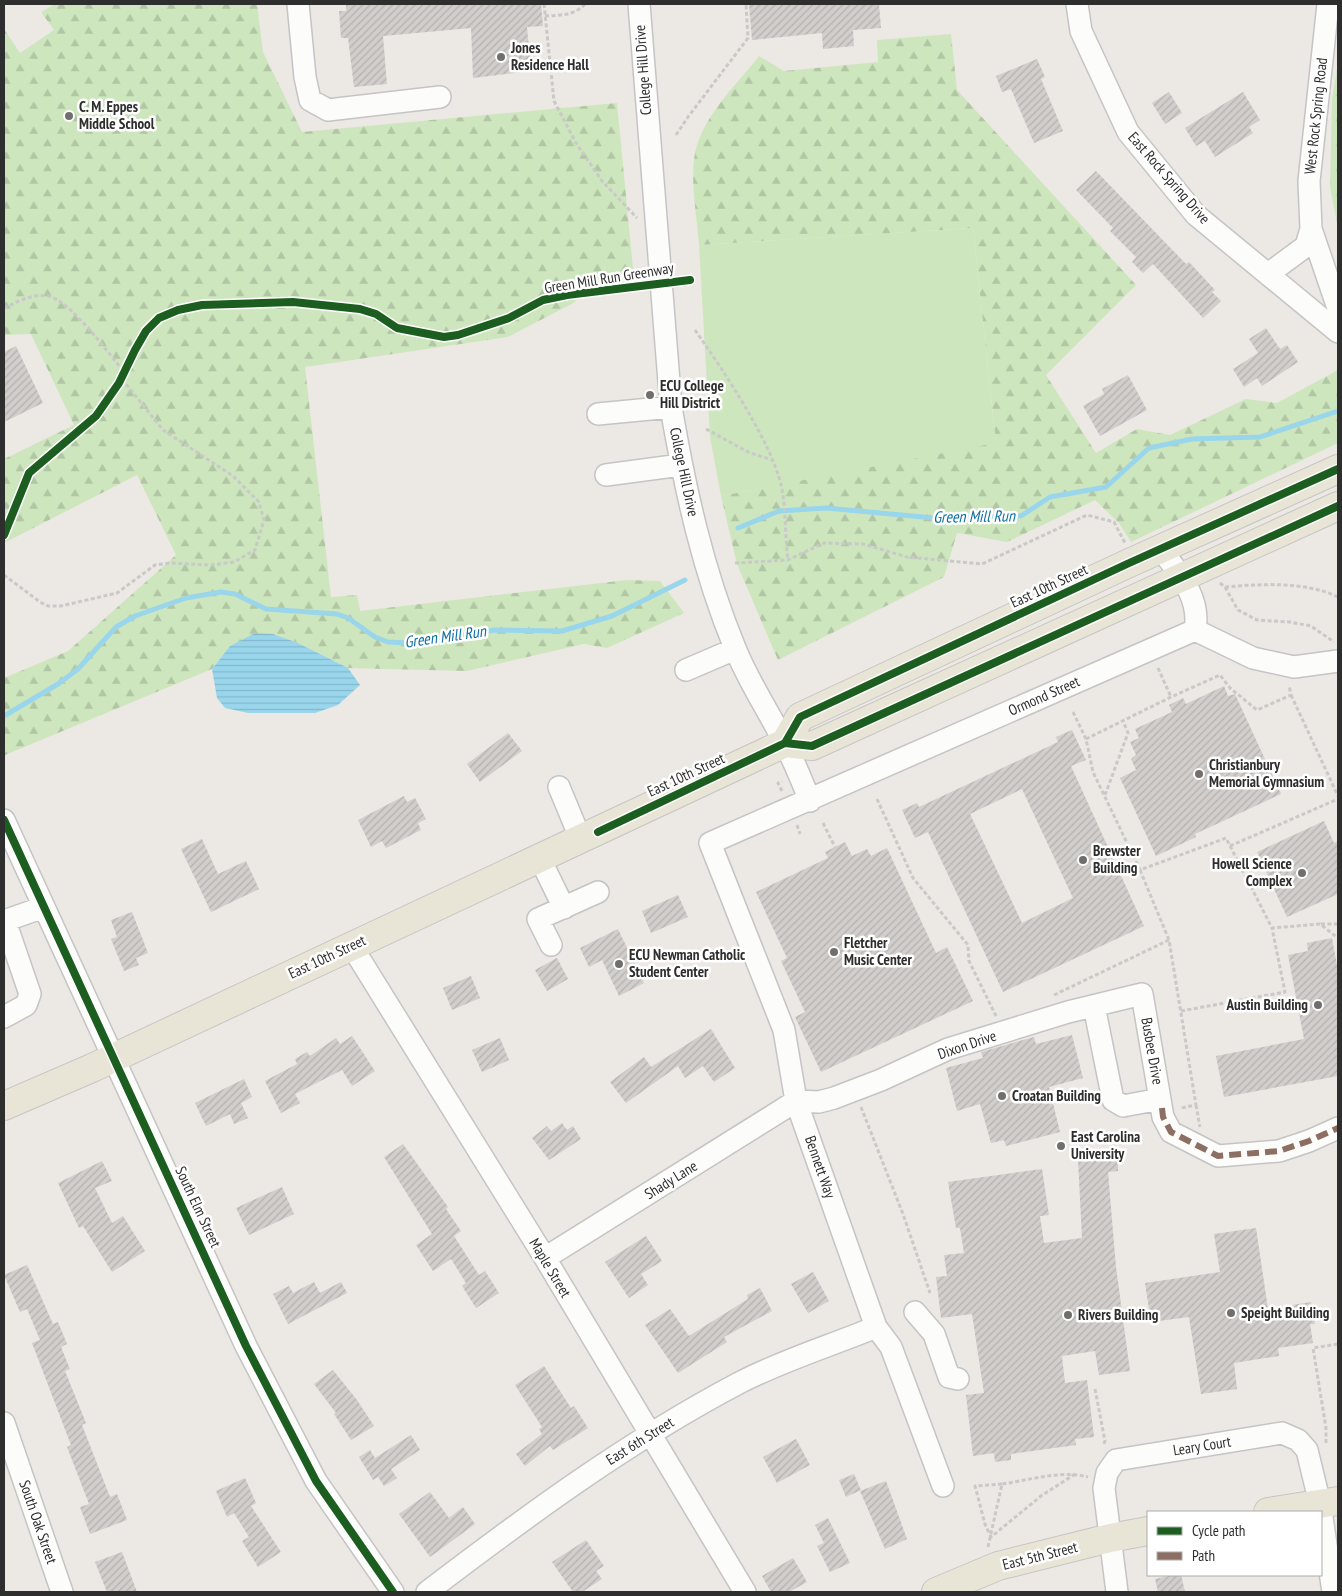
<svg xmlns="http://www.w3.org/2000/svg" width="1342" height="1596" viewBox="0 0 1342 1596" font-family="'PT Sans Narrow',sans-serif">
  <style>
    .grass { fill: #cee6be }
    .forest { fill: url(#forest-firs) }
    .water { fill: url(#water-rules) }
    .lines { fill: none; stroke-linecap: round; stroke-linejoin: round }
    .stream { stroke: #99d6ec; stroke-width: 5 }
    .building { fill: url(#building-hatch); fill-rule: evenodd }
    .minor-casing { stroke: #c5c4c5; stroke-width: 24 }
    .major-casing { stroke: #c6c5c4; stroke-width: 30 }
    .path { stroke: #c9c9c8; stroke-width: 3; stroke-dasharray: 4 2.5; stroke-linecap: butt }
    .minor { stroke: #fcfcfb; stroke-width: 21 }
    .major { stroke: #e8e4d6; stroke-width: 28 }
    .quiet { stroke: #8d6e63; stroke-width: 6; stroke-dasharray: 12 6; stroke-linecap: butt }
    .cycleway-casing { stroke: #fff; stroke-width: 11 }
    .cycleway { stroke: #1b5e20; stroke-width: 8 }
    .poi-dot { fill: #706f6e; stroke: #fff; stroke-width: 2 }
    .labels { text-anchor: middle; stroke-width: 5; stroke-linejoin: round; paint-order: stroke }
    .poi-label { font-size: 15px; font-weight: bold; fill: #2e2e2e; stroke: #fff; text-anchor: start }
    .street-label { font-size: 15px; fill: #2e2e2e; stroke: #fff }
    .water-label { font-size: 16px; font-style: italic; fill: #0d6fa3; stroke: #fff }
  </style>
  <defs>
    <pattern id="forest-firs" width="22" height="20" patternUnits="userSpaceOnUse" patternTransform="scale(1.25)"><rect width="22" height="20" fill="#cee6be"/><path d="M5 1l3.5 6h-7zM16 11l3.5 6h-7z" fill="#b1c6a4"/></pattern>
    <pattern id="water-rules" width="6" height="5" patternUnits="userSpaceOnUse" patternTransform="scale(1.25)"><rect width="6" height="5" fill="#99d6ec"/><path d="M0 2.5h6" fill="none" stroke="#84b8cb"/></pattern>
    <pattern id="building-hatch" width="6" height="6" patternUnits="userSpaceOnUse" patternTransform="scale(1.25)"><rect width="6" height="6" fill="#d1cecb"/><path d="M-1 1l2-2M0 6l6-6M5 7l2-2" fill="none" stroke="#b4b1af"/></pattern>
  </defs>
  <rect width="100%" height="100%" fill="#ece8e4"/>
  <!-- grass -->
  <path class="grass" d="M973,228L996,444L721,496L710,437L699,245Z"/>
  <!-- forest -->
  <path class="forest" d="M55,4H257L263,52L302,132L617,103L634,279L585,283L575,302L508,337L305,367L331,597L357,595L360,611L627,580L660,581L684,613L607,648L584,644L467,671L348,668L298,643L273,634L230,646L212,669L5,755L4,678L68,651L176,555L137,475L4,543V459L74,425L31,334L4,335V29L20,53L54,30L41,12Z
    M951,34L957,90L1136,285L1046,375L1096,453L1137,429L1170,435L1246,399L1277,403L1338,370V443L1131,542L1119,523L1095,500L1007,542L957,533L944,577L778,660L737,564L721,496L996,443L973,228L699,245C697,217 691,187 694,160C698,120 736,86 759,56L784,71L878,62L877,40Z
    M1338,63V228L1330,187L1332,99Z"/>
  <!-- water -->
  <path class="water" d="M255,633L273,634L298,643L348,668L360,685L338,705L315,713H248L225,708L217,698L212,669L230,646Z"/>
  <g class="lines">
    <!-- stream -->
    <path class="stream" d="M738,528L779,511L826,508L934,518L1021,516L1050,497L1106,487L1149,448L1192,439L1260,437L1338,411
      M4,716L58,684L78,669L116,627L135,616L186,598L221,592L235,594L266,609L337,614L348,618L375,637L388,642L409,643L495,630L562,631L612,616L685,580"/>
  </g>
  <!-- building -->
  <path class="building" d="M346,4H541L543,26L527,27L531,71L473,78L471,28L383,36L387,84L354,87L348,38H341L339,11H346Z
    M749,4H879L881,28L853,30L854,46L823,49L822,33L752,40Z
    M1037,59L1045,77L1041,79L1063,131L1034,143L1011,89L1002,92L996,76Z
    M1169,92L1182,113L1165,124L1152,103Z
    M1243,92L1260,120L1249,127L1253,133L1215,157L1205,141L1196,146L1185,128Z
    M1096,171L1186,264L1189,262L1215,290L1212,292L1221,301L1203,318L1153,264L1143,273L1132,262L1136,257L1110,231L1113,228L1076,190Z
    M1266,328L1280,349L1287,345L1298,362L1262,386L1257,378L1244,387L1233,369L1258,353L1249,339Z
    M16,346L43,403L4,422V352Z
    M1128,375L1147,410L1100,436L1083,406L1104,394L1102,389Z
    M1224,686L1228,696L1235,694L1281,794L1195,834L1196,837L1156,856L1120,778L1136,770L1131,759L1136,755L1130,742L1139,738L1135,729L1172,712L1169,705L1183,698L1186,704Z
    M1072,730L1086,760L1071,766L1144,926L1003,992L928,832L915,838L902,810L917,803L919,807L1058,742L1056,737ZM1022,789L1073,898L1022,923L970,814Z
    M508,733L522,751L480,782L467,764Z
    M404,796L407,802L415,798L426,819L418,823L421,830L386,848L382,841L371,847L358,820Z
    M1324,821L1334,843L1338,841V894L1287,917L1257,852Z
    M202,839L218,874L246,861L259,889L211,912L181,849Z
    M845,842L852,856L867,849L871,856L887,848L936,953L947,947L973,1001L821,1072L795,1017L805,1012L781,961L787,958L756,892L828,858L825,852Z
    M678,895L688,917L651,933L642,911Z
    M132,912L148,953L136,958L139,965L124,971L111,939L117,937L111,920Z
    M618,929L644,983L619,996L602,960L589,967L580,948Z
    M1332,938L1338,971V1076L1224,1097L1216,1056L1304,1039L1288,955L1308,951L1307,943Z
    M557,958L568,979L547,991L535,970Z
    M471,976L480,998L452,1010L443,988Z
    M711,1029L735,1068L714,1082L703,1066L685,1078L678,1066L626,1103L610,1082L644,1057L651,1067Z
    M1072,1035L1083,1078L1049,1087L1060,1132L1006,1146L1004,1140L991,1143L980,1104L957,1111L946,1068L983,1058L981,1052L1034,1037L1036,1044Z
    M352,1036L375,1071L352,1086L342,1070L295,1094L300,1103L281,1113L265,1081L297,1064L295,1059L307,1052L310,1056L336,1038L340,1044Z
    M500,1038L509,1060L482,1072L472,1050Z
    M244,1079L252,1097L241,1103L248,1118L234,1124L230,1114L206,1126L195,1103Z
    M562,1123L567,1130L573,1126L581,1139L549,1160L532,1138L547,1126L551,1131Z
    M403,1144L448,1207L446,1209L461,1231L454,1236L479,1275L485,1271L499,1293L476,1308L462,1286L466,1283L451,1259L433,1271L416,1245L432,1234L384,1157Z
    M1118,1152V1171L1108,1172L1116,1267L1130,1371L1099,1375L1095,1351L1062,1356L1065,1383L1087,1380L1094,1437L1075,1439L1076,1445L1011,1454V1460L995,1462L994,1453L973,1456L966,1395L984,1393L972,1314L941,1318L936,1277L947,1276L944,1255L964,1253L960,1228H956L948,1182L1042,1169L1049,1215L1040,1216L1044,1243L1082,1238L1078,1160L1100,1159L1101,1154Z
    M102,1161L112,1181L95,1188L112,1223L123,1216L145,1251L112,1272L83,1226L79,1228L58,1183Z
    M282,1187L294,1214L249,1235L236,1208Z
    M1256,1228L1268,1309L1311,1302L1315,1324H1310L1313,1343L1278,1348L1279,1356L1234,1363L1237,1389L1201,1394L1189,1317L1151,1322L1145,1283L1220,1272L1214,1234Z
    M646,1236L662,1261L641,1274L648,1285L629,1298L605,1262Z
    M27,1265L53,1324L58,1322L67,1344L61,1347L70,1369L65,1371L86,1423L82,1425L110,1497L117,1494L127,1520L90,1534L80,1507L89,1504L67,1447L71,1445L32,1343L40,1340L27,1309L20,1312L4,1275Z
    M813,1272L829,1301L808,1313L791,1284Z
    M314,1282L320,1293L341,1282L347,1293L288,1324L273,1294L289,1286L293,1293Z
    M760,1288L772,1311L724,1337L727,1342L678,1373L645,1325L670,1309L689,1336L748,1299L747,1295Z
    M544,1366L571,1408L574,1406L588,1428L553,1450L550,1446L525,1466L516,1454L542,1434L539,1429L542,1427L515,1385Z
    M333,1370L357,1400L374,1426L351,1440L334,1414L336,1413L314,1384Z
    M411,1435L420,1450L391,1469L397,1478L384,1486L378,1477L373,1480L359,1457L370,1450L375,1458Z
    M796,1439L810,1465L777,1483L763,1457Z
    M854,1474L861,1490L846,1497L839,1480Z
    M245,1478L256,1503L251,1506L281,1552L258,1567L242,1541L249,1537L234,1513L227,1517L216,1491Z
    M886,1481L907,1539L885,1549L860,1491Z
    M430,1492L449,1518L463,1507L475,1524L430,1557L399,1514Z
    M828,1518L850,1563L830,1572L817,1546L824,1543L815,1525Z
    M586,1540L604,1566L596,1571L602,1579L582,1592H573L552,1562Z
    M122,1552L137,1592H107L95,1562Z
    M793,1558L807,1582L789,1592H771L762,1576Z
    M1173,1575H1181L1185,1592H1158L1155,1579Z"/>
  <g class="lines">
    <!-- minor casing -->
    <g class="minor-casing">
      <path id="minor" d="M298,4L305,77L310,100L328,110L440,97
        M639,4L671,407C685,489 703,571 735,648C748,681 768,710 784,742C794,761 802,781 810,801
        M1077,4L1081,31L1128,132L1196,215L1338,332
        M1311,229L1338,308
        M1268,274L1306,246L1311,229L1309,181L1328,4
        M598,414L671,407
        M606,475L681,465
        M1195,630L1253,658L1294,667L1338,661
        M686,670L735,649
        M559,787L581,840
        M4,820L246,1346L316,1481L393,1592
        M540,859L564,908
        M4,921L44,907
        M351,945L545,1258L745,1592
        M551,945L538,919L598,892
        M1094,1006L1113,1100L1123,1106L1160,1099
        M4,1017L26,1005L30,994L5,921
        M545,1258L796,1101L819,1102L834,1098L881,1080L948,1049L1068,1012L1142,994L1163,1117L1171,1132L1218,1156L1279,1151L1309,1141L1338,1128
        M915,1312L934,1334L949,1377L958,1379
        M4,1423L62,1592
        M943,1486L891,1347L876,1327L796,1101L784,1030L710,843L1195,630C1201,598 1179,574 1161,549
        M427,1592C527,1516 627,1442 739,1383C783,1360 830,1346 876,1327
        M1117,1592L1104,1488L1107,1473L1116,1460L1282,1433L1298,1440L1307,1450L1320,1504L1333,1592"/>
    </g>
    <!-- major casing -->
    <g class="major-casing">
      <path id="major" d="M785,743L800,717L1127,564L1338,469
        M4,1106L92,1068L785,743L812,746L1338,506
        M1268,1512L1338,1501
        M936,1592L998,1566L1110,1538L1148,1531"/>
    </g>
    <!-- path -->
    <path class="path" d="M544,4L554,101L576,143L602,181L637,218
      M545,16C560,15 574,16 585,4
      M676,135L688,117L748,38L746,4
      M4,308C17,302 33,293 48,296C71,301 108,353 125,373
      M695,330C723,370 777,449 783,495C786,517 785,538 788,560
      M706,429L748,452L772,460
      M735,563L788,560L824,543L863,544L907,557L982,564L1087,515L1114,522L1125,543
      M4,575L40,602L48,606H61L117,593L155,565L170,563L211,565L234,562L255,550L264,520L259,502L233,476L163,430L122,379
      M1220,583L1225,587C1263,584 1304,581 1338,597
      M1225,587L1238,610L1257,620L1290,622L1311,626L1334,642
      M1158,668L1171,697
      M1291,695L1338,796
      M1073,712L1086,739L1093,772L1140,870L1226,838L1272,928L1320,924L1338,938
      M1086,739L1171,697L1220,675L1230,688L1257,710L1291,695L1289,685
      M782,791L778,783L782,781
      M1105,795L1128,733L1123,721
      M877,799L913,878L968,945L969,961L996,1016
      M823,823L835,847
      M797,825L800,834
      M1230,846L1338,799
      M1140,870L1169,940L1196,1105L1181,1108
      M1321,924H1338
      M1054,995L1169,940
      M1181,1011L1285,992L1272,928
      M1196,1105L1200,1127
      M861,1107L903,1214L930,1293
      M1095,1389L1105,1441L1103,1446
      M1326,1443V1428L1313,1348L1338,1344
      M1002,1484L975,1486L985,1524L991,1537L1041,1496L1075,1474
      M988,1547L1002,1484C1030,1480 1061,1470 1088,1477"/>
    <!-- minor -->
    <use href="#minor" class="minor"/>
    <!-- major -->
    <use href="#major" class="major"/>
    <!-- quiet -->
    <path class="quiet" d="M1162,1108L1163,1117L1171,1132L1218,1156L1279,1151L1309,1141L1338,1128"/>
    <!-- cycleway casing -->
    <g class="cycleway-casing">
      <path id="cycleway" d="M4,535L29,473L96,416L119,383L135,350L146,331L159,318L178,310L202,305L293,302L360,309L376,314L397,328L444,337L458,335L509,318L543,300L567,295L690,280
        M785,743L800,717L1127,564L1338,469
        M4,820L246,1346L316,1481L393,1592
        M598,832L785,743L812,746L1338,506"/>
    </g>
    <!-- cycleway -->
    <use href="#cycleway" class="cycleway"/>
  </g>
  <!-- markers -->
  <g class="poi-dot">
    <circle cx="501" cy="57" r="5"/>
    <circle cx="69" cy="116" r="5"/>
    <circle cx="650" cy="395" r="5"/>
    <circle cx="1199" cy="774" r="5"/>
    <circle cx="1083" cy="860" r="5"/>
    <circle cx="1302" cy="873" r="5"/>
    <circle cx="834" cy="952" r="5"/>
    <circle cx="619" cy="964" r="5"/>
    <circle cx="1318" cy="1005" r="5"/>
    <circle cx="1002" cy="1096" r="5"/>
    <circle cx="1061" cy="1146" r="5"/>
    <circle cx="1231" cy="1313" r="5"/>
    <circle cx="1068" cy="1315" r="5"/>
  </g>
  <g class="labels">
    <!-- poi labels -->
    <g class="poi-label">
      <text x="511" y="53">Jones<tspan x="511" dy="17">Residence Hall</tspan></text>
      <text x="79" y="112">C. M. Eppes<tspan x="79" dy="17">Middle School</tspan></text>
      <text x="660" y="391">ECU College<tspan x="660" dy="17">Hill District</tspan></text>
      <text x="1209" y="770">Christianbury<tspan x="1209" dy="17">Memorial Gymnasium</tspan></text>
      <text x="1093" y="856">Brewster<tspan x="1093" dy="17">Building</tspan></text>
      <text x="1292" y="869" text-anchor="end">Howell Science<tspan x="1292" dy="17">Complex</tspan></text>
      <text x="844" y="948">Fletcher<tspan x="844" dy="17">Music Center</tspan></text>
      <text x="629" y="960">ECU Newman Catholic<tspan x="629" dy="17">Student Center</tspan></text>
      <text x="1308" y="1010" text-anchor="end">Austin Building</text>
      <text x="1012" y="1101">Croatan Building</text>
      <text x="1071" y="1142">East Carolina<tspan x="1071" dy="17">University</tspan></text>
      <text x="1241" y="1318">Speight Building</text>
      <text x="1078" y="1320">Rivers Building</text>
    </g>
    <!-- street labels -->
    <g class="street-label">
      <text transform="translate(643 70) rotate(-94)" y="5">College Hill Drive</text>
      <text transform="translate(1316 116) rotate(-84)" y="5">West Rock Spring Road</text>
      <text transform="translate(1169 178) rotate(49)" y="5">East Rock Spring Drive</text>
      <text transform="translate(609 278) rotate(-9)" y="5">Green Mill Run Greenway</text>
      <text transform="translate(684 472) rotate(78)" y="5">College Hill Drive</text>
      <text transform="translate(1049 586) rotate(-25)" y="5">East 10th Street</text>
      <text transform="translate(1044 696) rotate(-24)" y="5">Ormond Street</text>
      <text transform="translate(686 775) rotate(-25)" y="5">East 10th Street</text>
      <text transform="translate(327 957) rotate(-25)" y="5">East 10th Street</text>
      <text transform="translate(967 1045) rotate(-19)" y="5">Dixon Drive</text>
      <text transform="translate(1152 1051) rotate(80)" y="5">Busbee Drive</text>
      <text transform="translate(820 1167) rotate(71)" y="5">Bennett Way</text>
      <text transform="translate(671 1180) rotate(-32)" y="5">Shady Lane</text>
      <text transform="translate(198 1207) rotate(65)" y="5">South Elm Street</text>
      <text transform="translate(550 1268) rotate(59)" y="5">Maple Street</text>
      <text transform="translate(640 1441) rotate(-32)" y="5">East 6th Street</text>
      <text transform="translate(1202 1446) rotate(-9)" y="5">Leary Court</text>
      <text transform="translate(38 1522) rotate(71)" y="5">South Oak Street</text>
      <text transform="translate(1040 1556) rotate(-14)" y="5">East 5th Street</text>
    </g>
    <!-- water labels -->
    <g class="water-label">
      <text transform="translate(974 516) rotate(-1)" y="6">Green Mill Run</text>
      <text transform="translate(445 636) rotate(-8)" y="6">Green Mill Run</text>
    </g>
  </g>
  <!-- border -->
  <rect width="1342" height="1596" fill="none" stroke="#2e2e2e" stroke-width="10"/>
  <!-- legend -->
  <rect x="1147" y="1511" width="175" height="65" fill="#ffffff" stroke="#ababab"/>
  <rect x="1157" y="1527" width="25" height="8" fill="#1b5e20" stroke="#ababab"/>
  <text x="1192" y="1536" font-size="15" fill="#2e2e2e">Cycle path</text>
  <rect x="1157" y="1552" width="25" height="8" fill="#8d6e63" stroke="#ababab"/>
  <text x="1192" y="1561" font-size="15" fill="#2e2e2e">Path</text>
</svg>
